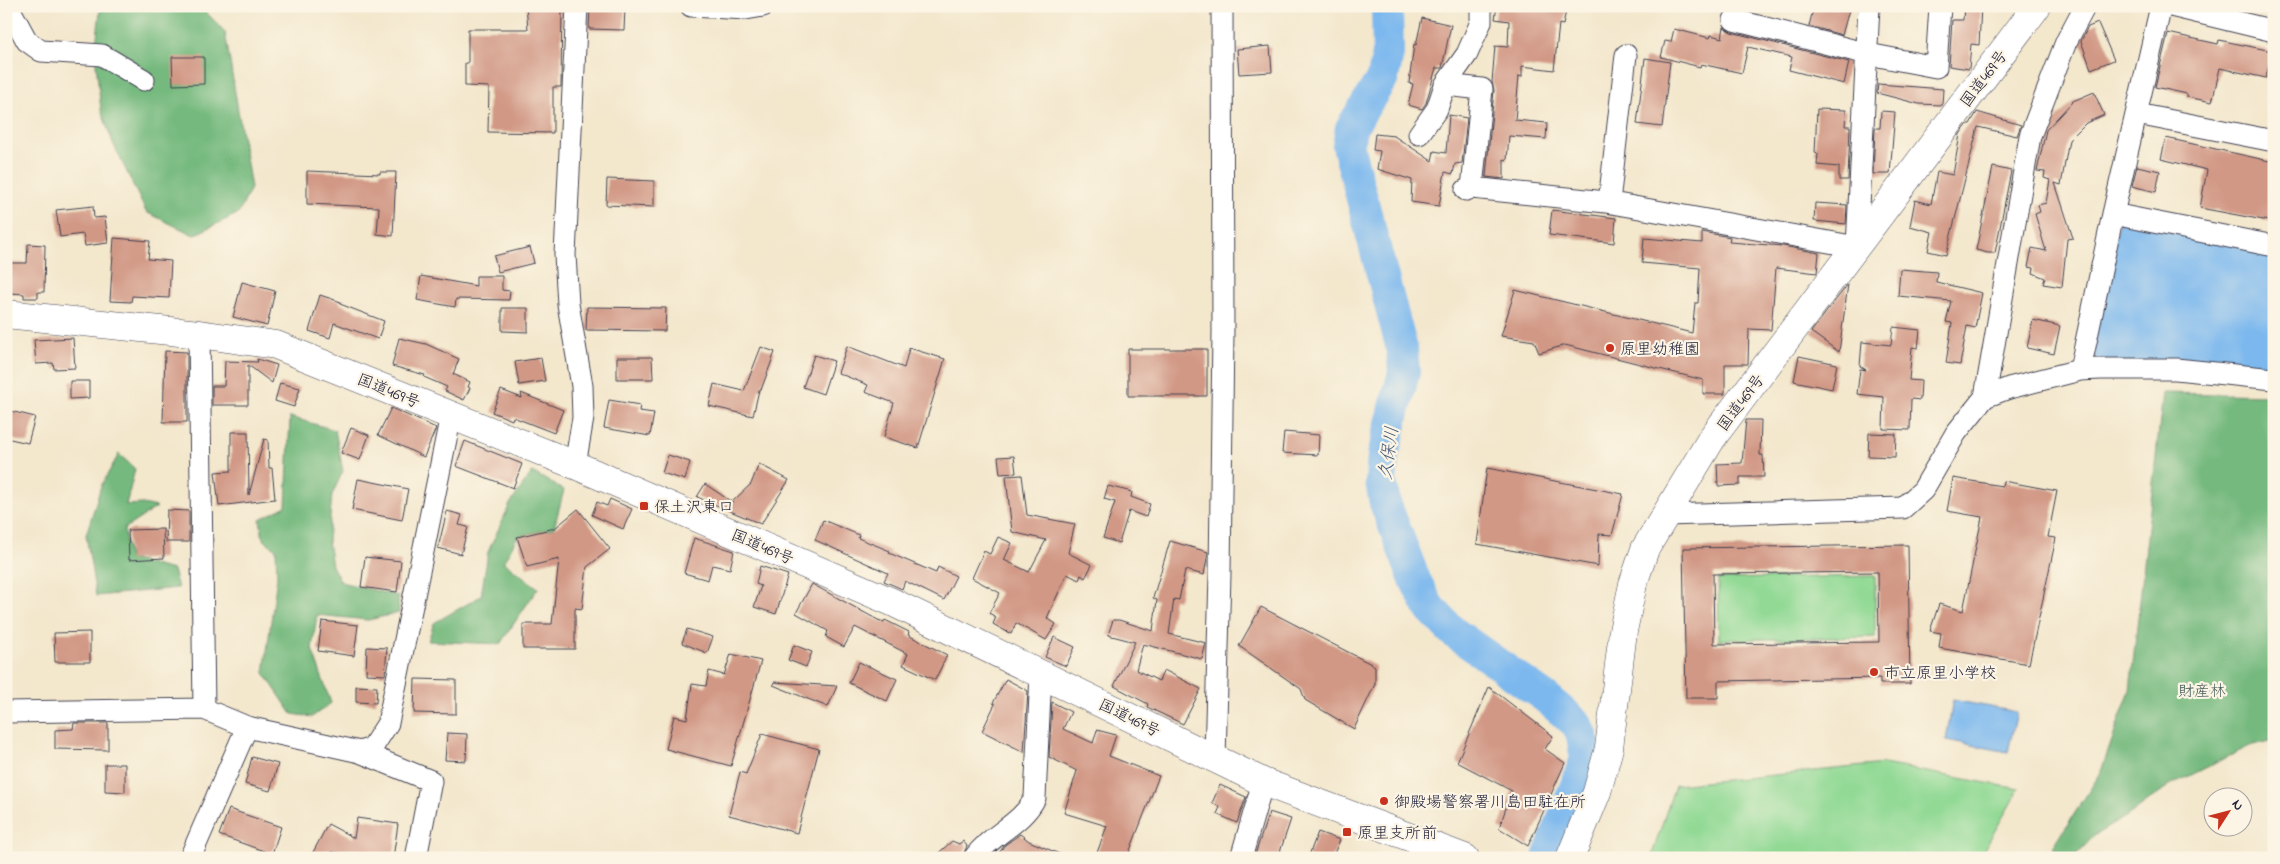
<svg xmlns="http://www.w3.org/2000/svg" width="2280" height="864" viewBox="0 0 2280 864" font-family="'Indie Flower','Klee One',sans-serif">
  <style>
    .green { fill: #91d994; stroke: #5a7e68 }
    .forest { fill: #74b97e; stroke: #4b6e5c }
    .water { fill: #7bb8ee; stroke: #4e6d94 }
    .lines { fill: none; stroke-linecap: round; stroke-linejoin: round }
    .river { stroke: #7bb8ee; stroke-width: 32 }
    .building { fill: #d19885; fill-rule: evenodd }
    .minor-casing { stroke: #414051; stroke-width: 23 }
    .highway-casing { stroke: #414051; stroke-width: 29 }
    .minor { stroke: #fff; stroke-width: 21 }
    .highway { stroke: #fff; stroke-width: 28 }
    .poi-dot { fill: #c8321e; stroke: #fcf5e5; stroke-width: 2 }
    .labels { text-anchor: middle; stroke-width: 4.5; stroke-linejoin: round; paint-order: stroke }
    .street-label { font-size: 16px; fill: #22223b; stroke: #fcf5e5 }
    .poi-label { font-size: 16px; fill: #22223b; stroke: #fcf5e5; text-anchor: start }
    .park-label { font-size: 16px; fill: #435956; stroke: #fcf5e5 }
    .water-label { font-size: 18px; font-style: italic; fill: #41567a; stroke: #fcf5e5 }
  </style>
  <rect width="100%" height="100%" fill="#fcf5e5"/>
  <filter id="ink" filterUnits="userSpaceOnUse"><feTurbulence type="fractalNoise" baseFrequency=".02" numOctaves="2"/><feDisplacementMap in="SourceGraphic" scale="10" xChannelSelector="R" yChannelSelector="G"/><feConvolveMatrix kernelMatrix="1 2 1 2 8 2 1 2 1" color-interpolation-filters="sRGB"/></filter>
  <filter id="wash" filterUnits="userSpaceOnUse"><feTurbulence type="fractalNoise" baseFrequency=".0096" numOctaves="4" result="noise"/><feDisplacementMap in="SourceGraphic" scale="20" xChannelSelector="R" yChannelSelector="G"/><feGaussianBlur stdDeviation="1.12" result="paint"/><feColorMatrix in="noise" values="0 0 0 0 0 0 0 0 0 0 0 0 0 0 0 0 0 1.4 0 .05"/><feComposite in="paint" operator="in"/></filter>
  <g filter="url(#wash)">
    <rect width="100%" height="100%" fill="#f3e7cc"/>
    <!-- green -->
    <path class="green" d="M1875,576V637L1719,640L1718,579Z
      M1884,764L2019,789L1979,858H1651L1675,785Z"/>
    <!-- forest -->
    <path class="forest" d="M110,6H200L225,32L251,188L239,213L194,235L146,212L113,143L101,110L95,54L100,11Z
      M2163,393L2274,395V740L2250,746L2167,787L2127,816L2095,835L2073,858H2060L2053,847L2100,774L2130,690Z
      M290,417L335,430L343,471L332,495L328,541L332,566L341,582L398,596L399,613L368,620L317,615L312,649L331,703L312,717L292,714L264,673L277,577L276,549L263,539L260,519L286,506Z
      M119,454L135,469L126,505L143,504L157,507L124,529L129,559L173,570L178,588L96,596L86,535L101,486Z
      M532,472L564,490L554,528L517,537L504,562L538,588L500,644L428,641L434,623L481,596L488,552L510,504Z"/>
    <!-- water -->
    <path class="water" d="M2119,221L2274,252V371L2089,360Z
      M1953,700L2017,712L2008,752L1946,740Z"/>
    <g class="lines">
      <!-- river -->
      <path class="river" d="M1387,6L1388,54L1383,77L1351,128L1348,146L1402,349L1404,372L1383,456L1381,482L1385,503L1415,580L1429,607L1453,632L1546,698L1577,724L1582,735L1586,759L1548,858"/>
    </g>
    <g id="blocks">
      <!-- building -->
      <path class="building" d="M526,6H562L561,87H553V133L488,132L489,87L465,86V63H468V29H528Z
        M590,6L625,8L624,30L589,29Z
        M1497,6H1567L1563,25L1559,24L1554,70L1522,66V77L1519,76L1515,120L1547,123L1546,139L1509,136L1507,160L1504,159V179L1486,177L1494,90L1492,82L1495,46L1508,47L1509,21L1495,19Z
        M1814,6H1850L1842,35L1809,26Z
        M1964,6H1981L1979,45L1971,44L1969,69L1949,66L1952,20H1963Z
        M1422,18L1451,25L1442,68H1436L1426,103L1422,109L1408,105L1413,84L1409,83L1414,44L1416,45Z
        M2098,23L2114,60L2091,69L2081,41L2088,27Z
        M1724,27L1731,32L1849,62L1844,84L1789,70L1792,57L1748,47L1742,73L1701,64L1700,67L1661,57L1665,41L1671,42L1674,29L1710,38L1711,35L1722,38Z
        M2168,33L2218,44L2219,40L2272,51L2266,78L2220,68L2212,102L2187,97V94L2155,87Z
        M1270,46L1272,72L1239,74L1237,49Z
        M172,57H204V84L173,85Z
        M1645,58L1670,62L1662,127L1637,124Z
        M1878,84L1943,89L1942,105L1919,104L1877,93Z
        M2094,92L2104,115L2086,123L2069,140L2061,185L2055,183L2073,238L2067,239L2062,287L2043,284L2045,278L2033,273L2034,268L2028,267L2032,248L2046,251L2035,214L2040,212L2038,205L2046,203L2050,180L2044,178L2045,172L2037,171L2046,130L2073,101Z
        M1817,109L1846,110L1845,126H1850L1848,180H1839V167L1817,165L1818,154L1815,153Z
        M1881,111L1895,112L1890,174H1873L1875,128H1880Z
        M1977,112L2021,125L2017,136L1978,127L1946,255L1928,251L1932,232L1910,226L1915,200L1931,204L1937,172L1953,175L1960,134L1968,124H1970Z
        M1449,115L1467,118L1462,163L1455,164L1453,174L1445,172L1439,206L1411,202L1412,180L1377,169L1380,151L1373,150L1375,134L1394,136L1432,161L1434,151L1446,153Z
        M2166,138L2274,162V222L2200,208L2207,170L2161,159Z
        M2137,166L2160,171L2156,192L2132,186Z
        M1993,167L2011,171L1995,253H1988L1976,250Z
        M307,171L380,174V172H396L393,236L377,234L379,207L307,204Z
        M607,179L654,181V207L606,205Z
        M1815,203L1847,205L1846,224L1814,221Z
        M93,206L94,218L105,217L108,243L85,246L83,234L60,237L56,210Z
        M1552,210L1616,218L1614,243L1549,235Z
        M1702,232L1730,237L1729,242L1783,246L1819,253L1817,273L1776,268L1771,330L1749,329L1748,364H1725V394H1703V380L1565,345L1539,353L1534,341L1501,336L1515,290L1692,333L1695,303H1698L1700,268L1642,263L1644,238L1702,243Z
        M114,238L150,241L148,259L171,261L169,298L132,296L131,302L110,301Z
        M28,244L45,245L44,292H38V298H24V294L10,293V283H6V263H27Z
        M530,247L534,263L498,272L494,256Z
        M1900,269L1937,272L1936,282L1982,293L1975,328L1967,326L1960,365L1946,363L1952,323L1946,322L1951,301L1898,296Z
        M421,276L476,286V276H502V290L510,291L509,300L456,299L455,307L417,300Z
        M242,282L275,291L267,326L233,317Z
        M1848,284L1839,352L1811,332Z
        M320,295L341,302L340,304L384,321L378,339L334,323L330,338L309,331Z
        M587,307L666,308L665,331L586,330Z
        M502,308H528V332L502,331Z
        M2033,320L2060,326L2054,354L2027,348Z
        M1893,327L1920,330L1918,348L1912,347L1909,380L1921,381L1920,400L1911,399L1910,430L1883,429L1884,397L1857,394L1860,369L1866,370L1860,366L1862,342L1891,345Z
        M73,338L75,368L54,369L53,363L36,364L34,340Z
        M399,338L426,344L459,359L453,374L470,382L468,387L470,388L464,400L445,391L447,387L424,377L425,375L392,366Z
        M847,346L904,368L909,348L945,359L918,448L884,437L894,403L865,392L868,385L838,373Z
        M761,347L775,352L761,390H759L753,416L709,406L714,384L744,391Z
        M1128,349H1207V396H1128Z
        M165,351L187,352V422H163Z
        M814,355L834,361L823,394L803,387Z
        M1799,356L1837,364L1832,389L1794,381Z
        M617,357H652L653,379H617Z
        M541,358L545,381L519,385L515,362Z
        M257,359L277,365L272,383L248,365V405H212V386H224L225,361L258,362Z
        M70,381H89V398L70,399Z
        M280,383L300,388L294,407L275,401Z
        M501,390L522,398L521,393L563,410L554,433L513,417L512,420L492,412Z
        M609,400L640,405L639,411L654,413L650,436L604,428Z
        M391,408L436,428L424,457L378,435Z
        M6,410L35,417L28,443L6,438Z
        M1746,420H1761L1760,455H1763L1764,477H1740V485L1718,486L1717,464L1742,463Z
        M351,428L369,435L360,460L341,453Z
        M231,432H248L249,495L264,439L268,440L269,468H272L275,499L219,506L215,472L231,471Z
        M1284,432L1319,435L1318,455L1282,453Z
        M1869,433L1896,434L1895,457L1868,456Z
        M465,441L522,464L513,488L456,466Z
        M668,455L690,462L685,480L662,473Z
        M1014,456L1016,473L1000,474L998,457Z
        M759,464L789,480L761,524L697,497L705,484L732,502L751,484Z
        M1487,468L1623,494L1612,535L1599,534L1598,566L1477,544Z
        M1022,475L1027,515L1075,524L1068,553L1092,565L1085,578L1081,575L1079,580L1067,574L1047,618L1056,624L1046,640L1016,623L1011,634L993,624L996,617L989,613L1000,593L972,578L984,551L990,554L998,537L1012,543L1004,560L1029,572L1046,540L1012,532L1006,476Z
        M1953,478L2002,486L2003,481L2057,491L2048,537L2056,538L2029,664L1939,648L1941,633L1930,631L1939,604L1963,611L1982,517L1947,511Z
        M358,479L408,489L402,520L352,510Z
        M1108,486L1132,492L1131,497L1150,504L1146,517L1129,511L1119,543L1103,538L1115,502L1104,499Z
        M610,499L632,509L623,529L592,515L597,502L607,506Z
        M578,509L610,549L587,567L582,609L575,608V649H523V624H552L559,559L527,567L517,537L555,528Z
        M167,510L189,511V542H166Z
        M447,511L462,515L459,525L468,527L461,554L438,548Z
        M823,520L859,535L858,538L890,551L889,553L936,573L938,567L956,576L944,600L905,581L902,589L884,581L888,573L815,540Z
        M163,529L164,558L129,560L128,530Z
        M694,538L734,551L730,569L712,565L708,580L684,573Z
        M1170,541L1208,552L1204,575L1185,570L1179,600L1174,599L1169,634L1206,643L1202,659L1143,644L1136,670L1159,681L1164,670L1201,689L1183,724L1147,707L1148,704L1114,686L1135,642L1108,635L1113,620H1119L1153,631L1157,600L1153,598Z
        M1908,545L1910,684H1880V678L1718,681V698H1686L1683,548ZM1878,572L1879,642L1714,644L1713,574Z
        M365,557L401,561L397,592L361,587Z
        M760,566L788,575L776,614L754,607L761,586L756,584Z
        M812,584L878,620L884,622L885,620L909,632L908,635L947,655L935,680L903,665L908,654L855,627L844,647L826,637L828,631L796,613Z
        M1261,607L1375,666V684L1354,729L1305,700L1301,689L1239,646Z
        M322,621L358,625L354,656L318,651Z
        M687,629L713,637L707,653L682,643Z
        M90,632V662H55L54,633Z
        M1054,637L1075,647L1066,666L1045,657Z
        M794,645L812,652L806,667L788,660Z
        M367,647L387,648L385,675L366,674Z
        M731,654L761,661L731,766L666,749L674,716L687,719L692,684L706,686L709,671L724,675Z
        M859,662L897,679L887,701L849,683Z
        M415,679L456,680V714L414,713Z
        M1006,679L1028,691L1024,752L982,731L995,704L993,703Z
        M774,682L837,686L828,707L773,685Z
        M356,686L377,687L376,703L356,702Z
        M1489,687L1553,736L1545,749L1565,763L1528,846L1499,828L1512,791L1457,762Z
        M1052,702L1071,712L1063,729L1093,743L1097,730L1116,735L1109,756L1159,776L1127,858H1095L1107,826L1064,813L1077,771L1049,757Z
        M74,723H108V750L55,749V730L73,729Z
        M447,733L467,734L466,761L445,760Z
        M762,734L819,749L797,833L729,815L740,772L746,774Z
        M252,757L278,764L270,791L245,784Z
        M105,764H125V792L105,791Z
        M1220,785L1246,797L1237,823L1217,814L1220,807L1212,803Z
        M229,809L281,827L272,854L219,835Z
        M1269,812L1291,819L1278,858H1254Z
        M357,818L398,824L393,858H372L332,852L329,858H310L328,824L354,838Z
        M1318,832L1340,840L1332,858H1308Z
        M1020,834L1029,841L1069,858H995L1005,845Z
        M952,841L959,844L963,841L967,846L962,858H933Z"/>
    </g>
  </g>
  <g filter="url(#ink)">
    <use href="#blocks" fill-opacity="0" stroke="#414051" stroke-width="1"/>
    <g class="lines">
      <!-- minor casing -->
      <g class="minor-casing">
        <path id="minor" d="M8,6L27,41L41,51L102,55L144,80
          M691,6L746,9L763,6
          M2171,6L2274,31
          M1734,20L1868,54L1936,67L1940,6
          M2137,114L2274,141
          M1419,134L1437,109L1445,85
          M1472,188L1482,89L1445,85L1467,54L1481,22V6
          M1466,190L1472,188L1606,202L1857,247L1869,6
          M1609,202L1626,55
          M2113,214L2274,246
          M199,334L204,709
          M2080,370L2113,214L2161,6
          M1985,397L2030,136L2066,42L2085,6
          M575,465L583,418L582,386L568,304L565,255L577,6
          M1665,515L1903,508L1923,490L1956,433L1985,397L2009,388L2080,370L2100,369H2176L2274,379
          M6,712L204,709L247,727L360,752L372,748L388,723L451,415
          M360,752L431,781L416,858
          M1215,758L1220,574L1223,332L1222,6
          M190,858L247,727
          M974,858C990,835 1022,824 1035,798L1041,674
          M1241,858L1263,782"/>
      </g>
      <!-- highway casing -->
      <g class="highway-casing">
        <path id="highway" d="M6,314L199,334L276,345L575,465L892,602L1263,782L1465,858
          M1570,858L1597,792L1609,748L1623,631L1633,584L1645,549L1712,438L2037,6"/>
      </g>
      <!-- minor -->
      <use href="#minor" class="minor"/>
      <!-- highway -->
      <use href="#highway" class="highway"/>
    </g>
  </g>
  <!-- markers -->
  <g class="poi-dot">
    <circle cx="1610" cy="348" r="5"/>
    <rect x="639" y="501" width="10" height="10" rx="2.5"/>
    <circle cx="1874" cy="672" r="5"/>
    <circle cx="1384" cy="801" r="5"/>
    <rect x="1342" y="827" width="10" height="10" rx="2.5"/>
  </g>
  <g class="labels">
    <!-- street labels -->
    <g class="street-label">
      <text transform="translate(1983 78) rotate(-53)" y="6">国道469号</text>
      <text transform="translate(389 390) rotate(22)" y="6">国道469号</text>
      <text transform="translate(1740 402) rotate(-53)" y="6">国道469号</text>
      <text transform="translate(763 546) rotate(23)" y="6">国道469号</text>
      <text transform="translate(1130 717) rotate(26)" y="6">国道469号</text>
    </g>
    <!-- poi labels -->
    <g class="poi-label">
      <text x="1620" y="354">原里幼稚園</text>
      <text x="654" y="512">保土沢東口</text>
      <text x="1884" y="678">市立原里小学校</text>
      <text x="1394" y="807">御殿場警察署川島田駐在所</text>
      <text x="1357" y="838">原里支所前</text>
    </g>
    <!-- park labels -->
    <g class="park-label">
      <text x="2202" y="696">財産林</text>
    </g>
    <!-- water labels -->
    <g class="water-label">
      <text transform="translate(1388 453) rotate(-82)" y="6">久保川</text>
    </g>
  </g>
  <!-- margin -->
  <rect width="2280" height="864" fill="none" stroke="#fcf5e5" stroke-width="25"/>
  <!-- north arrow -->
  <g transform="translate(2228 812) rotate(54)"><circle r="24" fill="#fcf5e5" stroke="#a5a1a1"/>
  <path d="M0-4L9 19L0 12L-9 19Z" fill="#c8321e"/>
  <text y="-8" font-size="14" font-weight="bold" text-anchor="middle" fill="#22223b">N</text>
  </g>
</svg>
